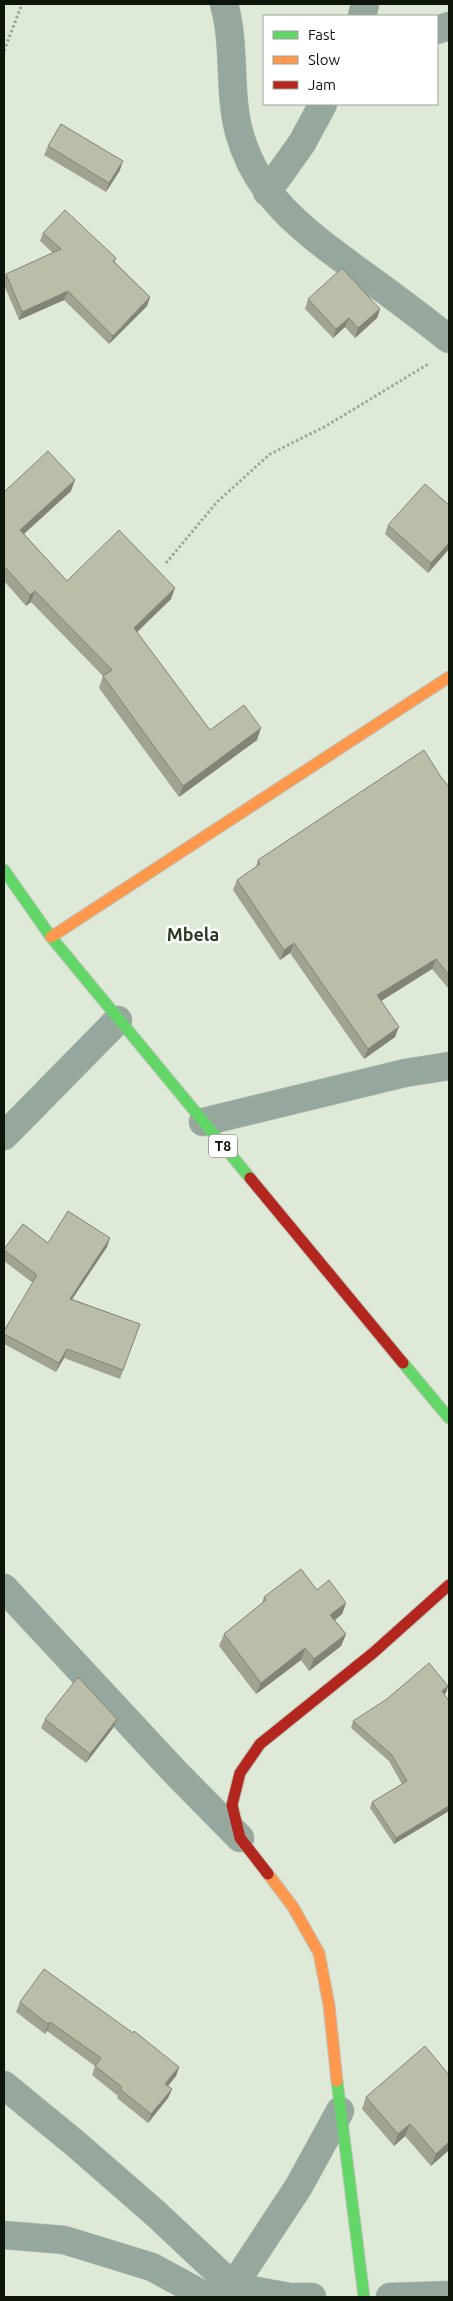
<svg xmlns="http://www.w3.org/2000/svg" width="453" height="2301" viewBox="0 0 453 2301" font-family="Ubuntu,sans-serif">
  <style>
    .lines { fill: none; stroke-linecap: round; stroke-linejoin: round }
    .street-casing { stroke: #bdc5b9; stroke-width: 29 }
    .fast-casing { stroke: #bdc5b9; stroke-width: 13 }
    .slow-casing { stroke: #bdc5b9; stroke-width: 13 }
    .jam-casing { stroke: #bdc5b9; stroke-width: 13 }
    .path { stroke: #9ba89d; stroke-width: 3; stroke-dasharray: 2.5 2.5; stroke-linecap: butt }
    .street { stroke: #96a89d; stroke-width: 28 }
    .fast { stroke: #63d668; stroke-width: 11 }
    .slow { stroke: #ff974d; stroke-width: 11 }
    .jam { stroke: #b3261e; stroke-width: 11 }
    .wall { fill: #a0a390 }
    .shaded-wall { fill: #828576 }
    .building { fill: #babea8; stroke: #828576 }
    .labels { text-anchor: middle; stroke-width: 5; stroke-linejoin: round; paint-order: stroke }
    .shield { fill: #fff; stroke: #565a53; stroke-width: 1 }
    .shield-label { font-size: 14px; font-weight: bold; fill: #0d1409 }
    .quarter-label { font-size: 18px; font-weight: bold; fill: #2b3b23; stroke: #fff }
  </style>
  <rect width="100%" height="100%" fill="#dee9d8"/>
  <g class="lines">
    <!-- street casing -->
    <g class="street-casing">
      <path id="street" d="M224,4C236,46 228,90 239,132C257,200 310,235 364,275C393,296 421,317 449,339
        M362,16L365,4
        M437,30L449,26
        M267,192L302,143L323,104
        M203,1122L405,1073L449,1066
        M4,1136L118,1020
        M4,1588L176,1773L240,1838
        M4,2085L77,2145L155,2213L234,2287L290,2297H312
        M4,2235L64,2240L152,2267L207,2297
        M226,2297L299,2186L340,2111
        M390,2297L449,2295"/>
    </g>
    <!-- fast casing -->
    <g class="fast-casing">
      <path id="fast" d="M4,870L51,937L250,1178
        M403,1363L449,1418
        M337,2081L364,2297"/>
    </g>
    <!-- slow casing -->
    <g class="slow-casing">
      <path id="slow" d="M51,937L449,677
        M268,1874L293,1907L319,1953L329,2005L337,2081"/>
    </g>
    <!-- jam casing -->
    <g class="jam-casing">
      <path id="jam" d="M250,1178L403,1363
        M268,1874L240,1838L232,1805L240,1773L260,1744L373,1653L449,1585"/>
    </g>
    <!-- path -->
    <path class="path" d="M4,51L22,4
      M166,563L217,502L270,454L326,426L430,363"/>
    <!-- street -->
    <use href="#street" class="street"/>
    <!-- fast -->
    <use href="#fast" class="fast"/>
    <!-- slow -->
    <use href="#slow" class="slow"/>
    <!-- jam -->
    <use href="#jam" class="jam"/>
  </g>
  <!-- wall -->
  <path class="wall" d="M48,146L120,170L106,192L44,155Z
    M43,233L116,258L115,262L150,297L147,306L109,344L64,300L19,320L4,285V279L6,274L53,253L40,241Z
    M308,299L380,309L377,318L355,338L345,327L333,338L305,309Z
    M71,491L24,534L67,581L171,599L137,632L210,730L257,740L179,797L99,688L103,676L31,602L26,606L4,581V492Z
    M449,505V549L428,573L385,534L388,525Z
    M441,777L449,787V987L448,988L432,969L381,1001L395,1037L364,1059L290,953L280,960L233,890L237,880L256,867L258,860Z
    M48,1243L107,1247L72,1299L140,1324L120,1379L64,1358L56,1372L4,1344V1331L33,1283L4,1261V1249Z
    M317,1590L346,1603L342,1614L335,1620L346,1634L341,1646L309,1671L301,1660L256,1694L219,1646L224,1634L262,1603L264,1597Z
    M448,1686L446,1693L444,1694L449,1701V1811L394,1844L370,1808L372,1802L402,1784L389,1761L351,1728L353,1721Z
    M45,1719H117L113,1728L86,1763L41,1728Z
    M20,2002L179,2067L176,2076L168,2086L172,2089L168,2098L148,2123L117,2098L118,2096L92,2075L95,2066L47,2031L45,2034L16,2012Z
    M449,2075V2150L431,2166L405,2136L394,2146L362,2109L366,2097Z"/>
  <!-- shaded-wall -->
  <path class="shaded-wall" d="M123,161L120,170L106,192L109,183Z
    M68,291L64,300L19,320L22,312Z
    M150,297L147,306L109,344L113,336Z
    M380,309L377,318L355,338L358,328Z
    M349,318L345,327L333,338L336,329Z
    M75,480L71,491L16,541L20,530Z
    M449,543V549L428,573L431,563Z
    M175,588L171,599L130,639L134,628Z
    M35,591L31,602L26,606L30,595Z
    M261,728L257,740L179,797L183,786Z
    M294,943L290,953L280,960L284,950Z
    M436,959L432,969L373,1006L377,995Z
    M399,1027L395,1037L364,1059L368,1049Z
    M110,1238L107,1247L67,1307L70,1299Z
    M67,1349L64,1358L56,1372L59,1363Z
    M346,1603L342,1614L326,1627L330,1615Z
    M346,1634L341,1646L309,1671L314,1659Z
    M305,1648L301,1660L256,1694L261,1683Z
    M448,1686L446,1693L440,1698L442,1691Z
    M117,1719L113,1728L86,1763L90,1754Z
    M449,1806V1811L394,1844L396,1838Z
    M50,2022L47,2031L45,2034L48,2024Z
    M179,2067L176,2076L162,2093L165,2084Z
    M172,2089L168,2098L148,2123L151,2114Z
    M410,2124L405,2136L394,2146L398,2134Z
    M449,2142V2150L431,2166L436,2154Z"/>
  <!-- building -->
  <path class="building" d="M61,124L123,161L109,183L48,146Z
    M65,210L116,258L113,261L150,297L113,336L68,291L22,312L6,274L61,249L43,233Z
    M342,268L380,309L358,328L349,318L336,329L308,299Z
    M48,451L75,480L20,530L67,581L119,530L175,588L134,628L210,730L244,705L261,728L183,786L103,676L112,670L35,591L30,595L4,566V492Z
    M425,484L449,505V543L431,563L388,525Z
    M424,750L441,777L449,787V975L436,959L377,995L399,1027L368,1049L294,943L284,950L237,880L260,864L258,860Z
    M68,1211L110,1238L70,1299L140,1324L123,1370L67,1349L59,1363L4,1334V1331L37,1275L4,1250V1249L23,1224L48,1243Z
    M301,1569L317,1590L329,1580L346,1603L330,1615L346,1634L314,1659L305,1648L261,1683L224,1634L266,1600L264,1597Z
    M429,1663L448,1686L442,1691L449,1701V1806L396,1838L372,1802L407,1781L391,1754L353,1721L387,1699Z
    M78,1677L117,1719L90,1754L45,1719Z
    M44,1969L133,2033L134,2031L179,2067L165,2084L172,2089L151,2114L120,2089L122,2087L95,2066L101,2058L50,2022L48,2024L20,2002Z
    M425,2046L449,2075V2142L436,2154L410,2124L398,2134L366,2097Z"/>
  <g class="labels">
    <!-- shield labels -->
    <rect class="shield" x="209" y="1134.5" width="28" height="23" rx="4"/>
    <g class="shield-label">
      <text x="223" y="1151">T8</text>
    </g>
    <!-- quarter labels -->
    <g class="quarter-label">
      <text x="193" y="941">Mbela</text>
    </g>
  </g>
  <!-- border -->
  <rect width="453" height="2301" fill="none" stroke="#0d1409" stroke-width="10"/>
  <!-- legend -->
  <rect x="263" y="15" width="175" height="90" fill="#ffffff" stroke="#9ea19d"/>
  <rect x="273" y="31" width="25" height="8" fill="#63d668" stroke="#9ea19d"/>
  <text x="308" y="40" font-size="15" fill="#0d1409">Fast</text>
  <rect x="273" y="56" width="25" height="8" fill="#ff974d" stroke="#9ea19d"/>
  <text x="308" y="65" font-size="15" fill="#0d1409">Slow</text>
  <rect x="273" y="81" width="25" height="8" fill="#b3261e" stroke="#9ea19d"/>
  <text x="308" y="90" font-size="15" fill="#0d1409">Jam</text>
</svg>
